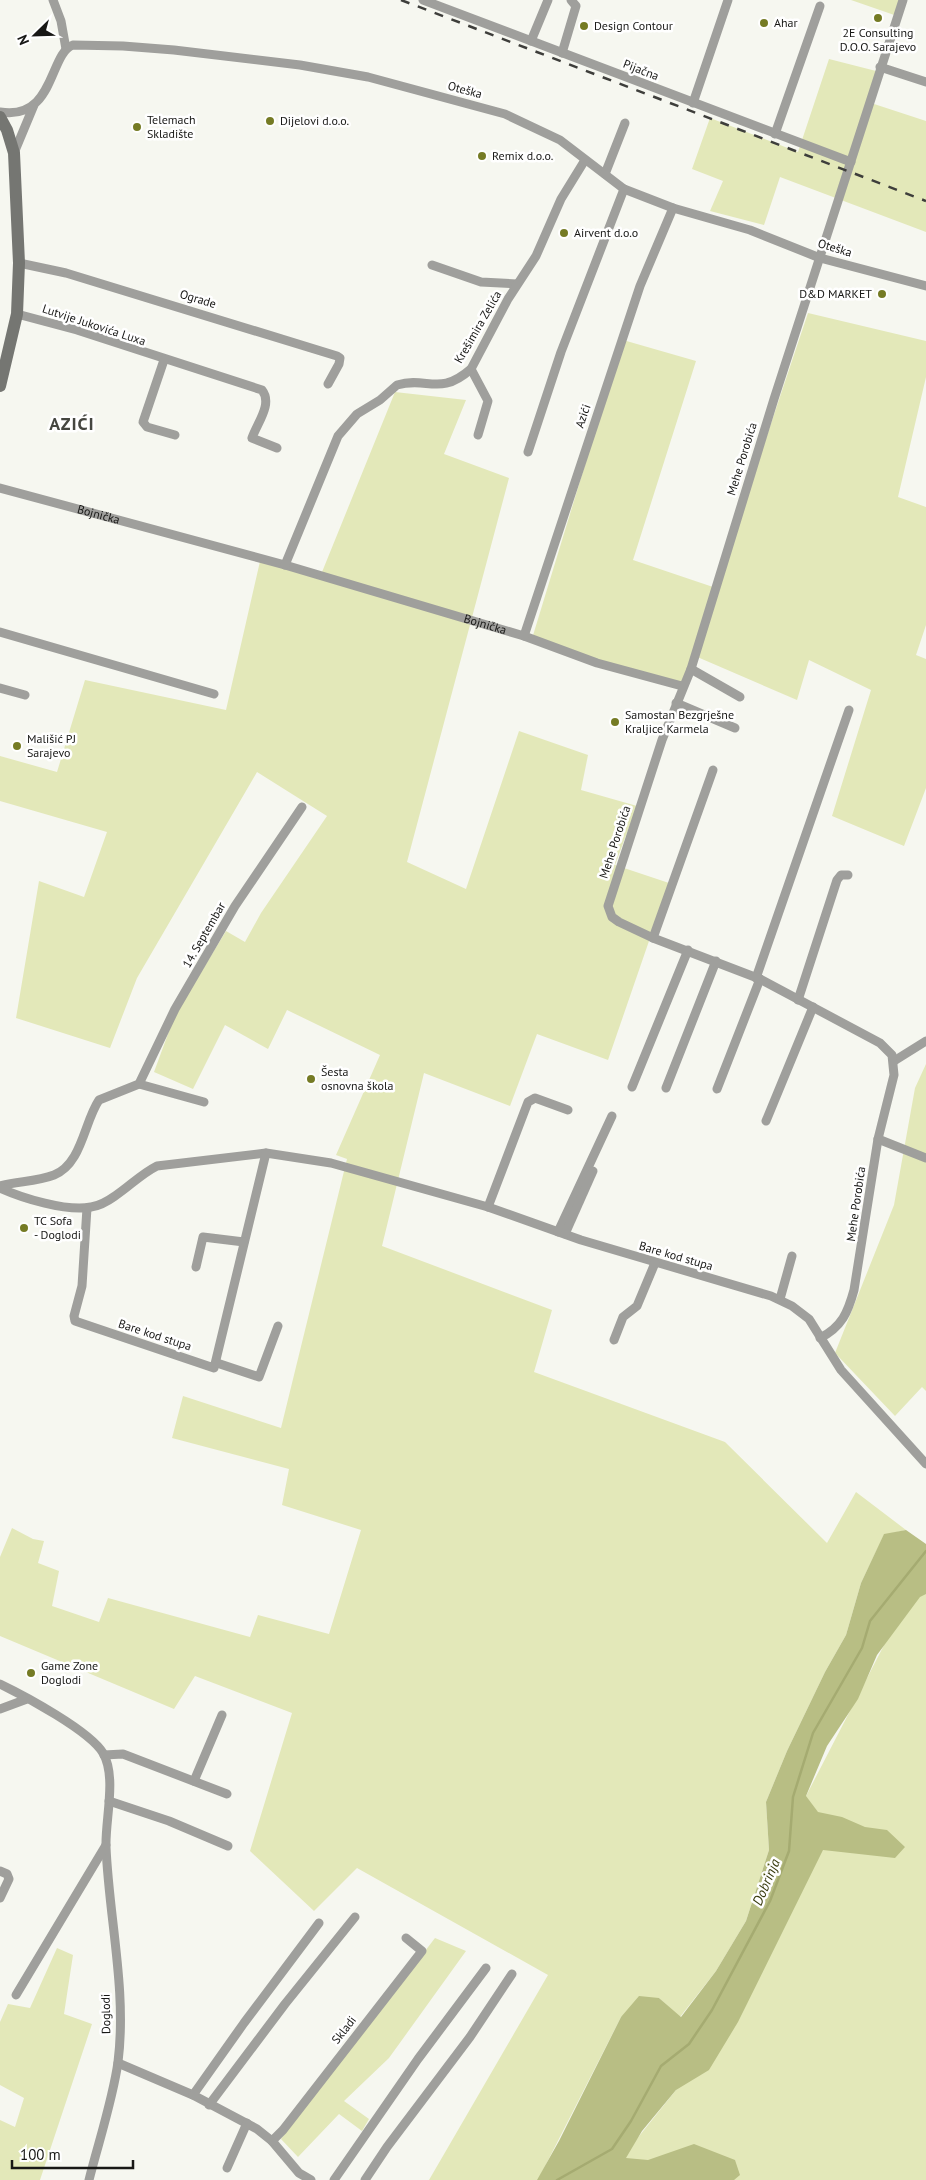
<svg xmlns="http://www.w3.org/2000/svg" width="926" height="2180" viewBox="0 0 926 2180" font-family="'PT Sans',sans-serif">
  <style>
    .green { fill: #e3e8b9 }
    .forest { fill: #b8be84 }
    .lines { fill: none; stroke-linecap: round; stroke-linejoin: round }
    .stream { stroke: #a5ab71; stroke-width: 2.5 }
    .minor { stroke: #9f9f9c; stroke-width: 9 }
    .secondary { stroke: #757672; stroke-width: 12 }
    .rail { stroke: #3e3e3b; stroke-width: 2.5; stroke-dasharray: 9 9; stroke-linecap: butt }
    .poi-dot { fill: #757b24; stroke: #fff; stroke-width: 2 }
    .labels { text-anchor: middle; stroke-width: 5; stroke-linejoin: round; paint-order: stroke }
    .poi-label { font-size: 12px; fill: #181816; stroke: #fff; text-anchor: start }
    .street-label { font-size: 12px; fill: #181816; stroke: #fff }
    .water-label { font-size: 14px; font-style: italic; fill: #373a0c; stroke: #fff }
    .district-label { font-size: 18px; font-weight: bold; letter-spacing: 1px; fill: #454640; stroke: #fff }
  </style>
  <rect width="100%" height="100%" fill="#f6f7f0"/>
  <!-- green -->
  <path class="green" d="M851,0H905L900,17Z
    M829,59L880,72L868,102L926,121V232L780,177L764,225L710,211L723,181L692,169L710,118L798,152Z
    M808,313L926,341V377L898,497L926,507V625L916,655L926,659V788L904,846L832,816L871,690L809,660L797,700L695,656L682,688L531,642L623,340L696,361L633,560L716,588Z
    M395,392L466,400L444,454L509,478L407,862L466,889L519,731L588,755L581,790L637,806L615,865L669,883L608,1060L537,1034L510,1106L424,1073L382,1246L552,1310L534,1372L725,1442L827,1543L856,1492L906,1530L884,1535L861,1583L846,1635L825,1672L787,1751L766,1802L769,1850L746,1921L716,1971L680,2017L659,1998L621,2017L538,2180H429L548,1975L357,1868L314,1911L250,1851L292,1713L195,1676L174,1709L0,1636V1557L12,1528L33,1539L44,1541L38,1563L59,1571L52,1606L99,1622L108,1598L250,1637L258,1615L329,1634L361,1530L282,1505L289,1469L172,1438L183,1396L281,1428L347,1159L336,1155L380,1055L287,1010L268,1049L225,1025L193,1089L154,1072L175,1015L226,931L245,942L261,913L327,816L257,772L137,978L110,1048L16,1018L39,881L84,897L107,832L0,801V756L57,772L85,680L226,710L261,557L320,577Z
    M926,1064V1391L922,1387L895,1416L835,1353L894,1205L915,1088Z
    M926,1564V2180H604L676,2090L806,1796Z
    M435,1938L466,1951L389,2058L344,2101L369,2119L362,2131L339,2114L298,2157L281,2139Z
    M57,1948L73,1955L64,2014L92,2024L40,2180H0V2120L15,2127L24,2098L0,2085V2022L8,2004L30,2008Z"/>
  <!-- forest -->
  <path class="forest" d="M906,1530L926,1544V1594L920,1597L877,1655L858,1699L827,1746L806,1796L818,1812L842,1817L865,1827L887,1830L905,1847L895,1858L823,1850L738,2022L709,2070L676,2090L642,2131L626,2158L648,2160L694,2144L735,2160L740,2175L734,2180H537L559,2141L621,2017L639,1996L659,1998L681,2017L716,1971L746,1921L769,1850L766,1802L787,1751L825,1672L846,1635L861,1583L884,1534Z"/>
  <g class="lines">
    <!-- stream -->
    <path class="stream" d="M557,2180L612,2149L631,2121L661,2066L689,2044L712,2010L770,1901L789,1851L793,1797L813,1733L862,1648L870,1621L926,1551"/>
    <!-- minor -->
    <g class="minor">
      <path d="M53,0L61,21L66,49"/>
      <path d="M423,0L851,162"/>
      <path d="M531,41L548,0"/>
      <path d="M562,53L576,6L571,0"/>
      <path d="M880,67L926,82"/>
      <path d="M693,103L728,0"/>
      <path d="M0,112C55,121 49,53 73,45L123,46L174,50L300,65L368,77L505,114L560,140L624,189L673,208L750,230L820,258L926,286"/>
      <path d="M775,134L820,6"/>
      <path d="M14,153L34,105"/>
      <path d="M605,174L625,123"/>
      <path d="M19,263L66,273L337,356L340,358L339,364L328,384"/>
      <path d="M432,265L481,282L517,284"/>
      <path d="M17,314L77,330L262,390C273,404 257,423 252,438L277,448"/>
      <path d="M164,360L143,422L147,427L175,435"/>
      <path d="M471,369L488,401L478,435"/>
      <path d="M528,452L561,352L624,189"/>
      <path id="s1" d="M0,488L285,565L524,636L597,663L682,686"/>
      <path d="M285,565L338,436L357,414L380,400L397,385C428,376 439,397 471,369L508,299L536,256L561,199L585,160"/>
      <path d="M0,632L214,694"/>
      <path d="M524,636L640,286L673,208"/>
      <path d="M691,669L740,697"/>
      <path d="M0,688L25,695"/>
      <path d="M676,703L735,728"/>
      <path d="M653,938L713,770"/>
      <path d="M756,978L849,710"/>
      <path d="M798,1000L837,880L841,875H848"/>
      <path d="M894,1061L926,1041"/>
      <path d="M139,1084L204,1102"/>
      <path d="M632,1087L688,950"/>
      <path d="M666,1088L716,961"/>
      <path d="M717,1089L760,979"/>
      <path d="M766,1121L813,1007"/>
      <path d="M878,1139L926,1158"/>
      <path d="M0,1186C18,1181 36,1182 54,1175C82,1164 84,1122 99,1100L139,1084L175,1009L235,906L302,807"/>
      <path d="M0,1188C22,1198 67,1212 91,1207C99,1206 108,1201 115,1196C130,1186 141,1174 157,1166L266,1153L331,1163L488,1207L581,1240L771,1296L792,1306L809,1319L841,1370L926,1464"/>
      <path d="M488,1207L528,1102L535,1098L568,1110"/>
      <path d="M87,1208L82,1286L74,1316L75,1321L214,1368L266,1153"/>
      <path d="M558,1232L612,1116"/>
      <path d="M565,1234L593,1171"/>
      <path d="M196,1267L203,1237L244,1242"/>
      <path d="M780,1299L792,1256"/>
      <path d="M820,1338C842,1327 848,1312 854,1290L878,1139L894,1075L892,1055L880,1043L760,979L653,938L619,922L612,917L608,906L662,740L691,669L774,399L903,0"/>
      <path d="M614,1340L623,1317L637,1306L655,1263"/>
      <path d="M217,1363L259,1377L278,1326"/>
      <path d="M0,1684C25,1696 90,1731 103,1753C117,1777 105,1820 106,1847C109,1918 127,1991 118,2062C113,2099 98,2144 89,2180"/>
      <path d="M0,1709L27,1699"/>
      <path d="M104,1755L123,1754L227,1794"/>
      <path d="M194,1781L222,1715"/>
      <path d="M109,1801L169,1821L228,1846"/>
      <path d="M0,1871L7,1874L9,1879L0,1898"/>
      <path d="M16,1995L106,1845"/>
      <path d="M118,2063L193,2095L257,2129L272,2141L299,2173L311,2180"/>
      <path d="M193,2095L244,2023L319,1923"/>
      <path d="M209,2105L285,2004L355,1917"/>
      <path d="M272,2141L283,2130L422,1951L406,1938"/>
      <path d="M227,2168L247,2123"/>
      <path d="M334,2180L418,2059L486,1968"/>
      <path d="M365,2180L387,2147L470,2037L512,1974"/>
    </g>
    <!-- secondary -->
    <path class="secondary" d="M0,117L7,130L14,153L19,263L17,314L0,386"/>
    <!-- rail -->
    <path class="rail" d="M401,0L926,201"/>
  </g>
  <!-- markers -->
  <g class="poi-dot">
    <circle cx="878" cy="18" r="5"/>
    <circle cx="764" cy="23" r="5"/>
    <circle cx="584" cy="26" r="5"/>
    <circle cx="270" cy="121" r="5"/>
    <circle cx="137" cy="127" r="5"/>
    <circle cx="482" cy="156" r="5"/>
    <circle cx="564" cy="233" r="5"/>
    <circle cx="882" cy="294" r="5"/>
    <circle cx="615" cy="722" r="5"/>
    <circle cx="17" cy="746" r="5"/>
    <circle cx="311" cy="1079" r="5"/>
    <circle cx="24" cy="1228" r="5"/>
    <circle cx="31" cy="1673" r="5"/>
  </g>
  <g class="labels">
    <!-- poi labels -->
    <g class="poi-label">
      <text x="774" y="27">Ahar</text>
      <text x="594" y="30">Design Contour</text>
      <text x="878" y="37" text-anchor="middle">2E Consulting<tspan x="878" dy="14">D.O.O. Sarajevo</tspan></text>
      <text x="147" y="124">Telemach<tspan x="147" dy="14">Skladište</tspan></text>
      <text x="280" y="125">Dijelovi d.o.o.</text>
      <text x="492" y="160">Remix d.o.o.</text>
      <text x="574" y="237">Airvent d.o.o</text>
      <text x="872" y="298" text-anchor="end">D&amp;D MARKET</text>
      <text x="625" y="719">Samostan Bezgrješne<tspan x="625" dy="14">Kraljice Karmela</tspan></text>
      <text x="27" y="743">Mališić PJ<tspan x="27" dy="14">Sarajevo</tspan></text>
      <text x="321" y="1076">Šesta<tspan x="321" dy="14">osnovna škola</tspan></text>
      <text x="34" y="1225">TC Sofa<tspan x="34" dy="14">- Doglodi</tspan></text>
      <text x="41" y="1670">Game Zone<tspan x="41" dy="14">Doglodi</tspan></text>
    </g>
    <!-- street labels -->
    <g class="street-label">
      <text transform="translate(641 70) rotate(21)" y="4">Pijačna</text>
      <text transform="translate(465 90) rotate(15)" y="4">Oteška</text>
      <text transform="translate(835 248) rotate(17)" y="4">Oteška</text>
      <text transform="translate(198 299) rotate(17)" y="4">Ograde</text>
      <text transform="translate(94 325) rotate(18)" y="4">Lutvije Jukovića Luxa</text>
      <text transform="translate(478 327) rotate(-60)" y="4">Krešimira Zelića</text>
      <text transform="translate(583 416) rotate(-71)" y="4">Azići</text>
      <text transform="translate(742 459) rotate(-73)" y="4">Mehe Porobića</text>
      <text dy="4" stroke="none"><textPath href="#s1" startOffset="102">Bojnička</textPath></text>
      <text dy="4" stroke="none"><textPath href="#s1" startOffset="504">Bojnička</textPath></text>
      <text transform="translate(615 842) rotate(-72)" y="4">Mehe Porobića</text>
      <text transform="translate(204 935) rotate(-60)" y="4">14. Septembar</text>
      <text transform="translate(856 1204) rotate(-82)" y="4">Mehe Porobića</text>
      <text transform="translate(676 1256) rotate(16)" y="4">Bare kod stupa</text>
      <text transform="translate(155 1335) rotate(18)" y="4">Bare kod stupa</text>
      <text transform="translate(106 2014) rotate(-91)" y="4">Doglodi</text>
      <text transform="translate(344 2030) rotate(-52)" y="4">Skladi</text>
    </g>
    <!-- water labels -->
    <g class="water-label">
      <text transform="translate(766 1882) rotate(-67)" y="5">Dobrinja</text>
    </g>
    <!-- district labels -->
    <g class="district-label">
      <text x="72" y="430">AZIĆI</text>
    </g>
  </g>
  <!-- north arrow -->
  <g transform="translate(35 35) rotate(247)" stroke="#ffffff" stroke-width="4" paint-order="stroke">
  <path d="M0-4L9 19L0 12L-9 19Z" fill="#181816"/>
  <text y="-8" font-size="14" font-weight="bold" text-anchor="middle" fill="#181816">N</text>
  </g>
  <!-- scale -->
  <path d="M12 2160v8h121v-8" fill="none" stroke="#181816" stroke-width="2.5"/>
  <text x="20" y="2160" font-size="15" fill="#181816" stroke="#ffffff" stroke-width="4" paint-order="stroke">100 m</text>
</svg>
